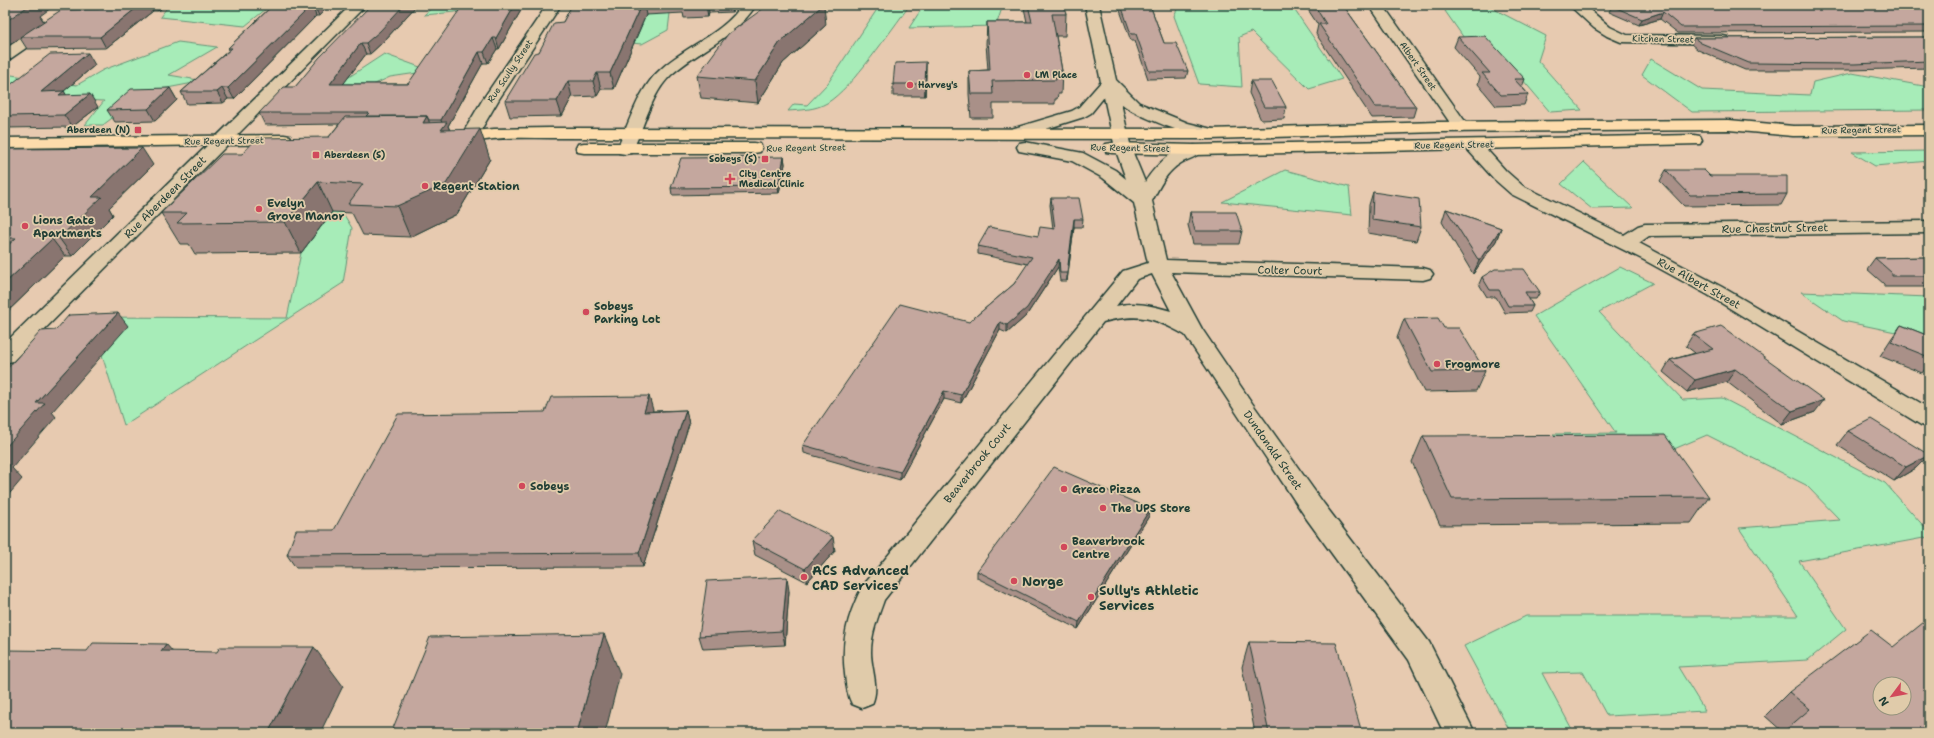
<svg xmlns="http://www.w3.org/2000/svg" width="1934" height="738" viewBox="0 0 1934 738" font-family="'Shantell Sans',sans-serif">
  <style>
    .green { fill: #a7ecb8; stroke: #639476 }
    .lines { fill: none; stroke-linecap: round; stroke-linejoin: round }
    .minor-casing { stroke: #1f3d34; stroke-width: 3 }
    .major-casing { stroke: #1f3d34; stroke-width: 3 }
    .minor { fill: #e0cbaa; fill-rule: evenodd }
    .major { fill: #fddcac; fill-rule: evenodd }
    .wall { fill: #a99088; stroke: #1f3d34 }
    .shaded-wall { fill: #89756f; stroke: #1f3d34 }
    .building { fill: #c4a79e; stroke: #1f3d34; fill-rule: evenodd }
    .poi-dot { fill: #d1495b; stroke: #e0cbaa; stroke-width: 1.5 }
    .labels { text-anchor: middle; stroke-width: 3.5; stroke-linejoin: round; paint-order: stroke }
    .far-street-label { font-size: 9px; fill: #1f3d34; stroke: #e0cbaa }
    .far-poi-label { font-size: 9px; font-weight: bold; fill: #1f3d34; stroke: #e0cbaa; text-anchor: start }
    .poi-label { font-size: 11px; font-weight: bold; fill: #1f3d34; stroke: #e0cbaa; text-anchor: start }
    .street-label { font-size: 11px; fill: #1f3d34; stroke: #e0cbaa }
    .near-poi-label { font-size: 13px; font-weight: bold; fill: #1f3d34; stroke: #e0cbaa; text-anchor: start }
  </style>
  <rect width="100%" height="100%" fill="#e7cab0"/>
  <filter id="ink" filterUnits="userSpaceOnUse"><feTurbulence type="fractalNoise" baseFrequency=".025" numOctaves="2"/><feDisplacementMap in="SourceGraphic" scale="8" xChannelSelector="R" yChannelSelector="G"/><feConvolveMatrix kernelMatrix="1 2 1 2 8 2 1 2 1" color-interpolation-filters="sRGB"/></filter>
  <g filter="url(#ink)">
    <!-- green -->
    <path class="green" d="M169,5H244L266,9L245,26L160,17Z
      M435,5H486L455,12L424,15Z
      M671,5L668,30L642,44L609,41L645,10Z
      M880,5H910C890,31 853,87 827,103C815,110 801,110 788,111L794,104L807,105L828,83Z
      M924,5H1003L996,26L909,28Z
      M1179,5H1291L1342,79L1309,89L1251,32L1239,37L1242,87L1199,84L1174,16Z
      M1452,5H1486L1546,36L1538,61L1582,110L1550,112L1511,66L1464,38L1445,11Z
      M178,42L217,47L169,75L204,81L146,92L103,125H85L104,101L5,97V74L77,85L103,70Z
      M384,54L431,71L390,77L347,97L323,94Z
      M1651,59L1702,90L1810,95L1813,82L1852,73L1929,87V110L1692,112L1642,75Z
      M1929,151V161L1875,166L1852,152Z
      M1584,162L1633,208L1592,209L1561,184Z
      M315,167L352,228L343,283L124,425L90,317L287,318L301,253L327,219Z
      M1285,170L1349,187L1352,215L1222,202Z
      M1620,267L1653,283L1599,312L1683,400L1722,398L1885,483L1929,532V537L1799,561L1846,629L1808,660L1678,667L1705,711L1607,716L1583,672L1542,673L1574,733H1511L1464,646L1526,616H1798L1739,528L1840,520L1806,485L1707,435L1648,460L1588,457L1553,434L1616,433L1534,316Z
      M1801,292L1929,297V339L1843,321Z"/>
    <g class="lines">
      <!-- minor casing -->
      <g class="minor-casing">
        <path id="minor" d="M72,5H88L10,59L5,60V49Z
          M351,5H366L13,361L5,363V343Z
          M547,5H561L499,99L474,142L468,143L462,142L460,138L483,99Z
          M742,5H756C735,38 699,50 671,75C651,94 645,125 633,149L631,153L625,154L619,153L617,149C630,122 638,89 661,69C686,46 723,34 742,5Z
          M1085,5H1099L1116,80L1139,103L1188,123L1216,130L1218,134L1216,138C1200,141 1133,115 1121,103L1131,148L1145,182C1155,166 1179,141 1200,146L1202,150C1198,157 1188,159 1181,163C1166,172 1160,186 1152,201L1166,260L1423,268L1430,270L1433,274L1430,278L1423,280L1171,272L1202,329L1252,403L1324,504L1429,642L1475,733H1444L1409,660L1306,518L1185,335C1153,317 1139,313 1103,322L884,600C878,617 871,634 871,652C871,670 880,687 872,704L862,708L852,704C847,694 846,685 845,674C841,640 847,617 862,587L1123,271L1148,263L1134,203L1103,178L1072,161L1019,151L1017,147L1019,143L1025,142L1083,153L1115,170L1126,179L1115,148L1104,97L1091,113L1084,117L1017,138L1011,137L1009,133L1011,129L1072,111L1079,107L1101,82ZM1152,274L1171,311C1154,306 1134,301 1116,306L1137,279Z
          M1369,5H1383L1469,127L1467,130L1461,132L1455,130Z
          M1569,5H1584L1610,27L1627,35L1723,36L1728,37L1730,40L1728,43L1723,44L1621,42L1607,36L1594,28Z
          M1473,140L1479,141L1506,171L1523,186L1624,235L1638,226L1645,224L1929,221V233L1649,236L1639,243L1722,287L1929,408V427L1921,425L1708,295L1644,260L1511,194L1494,179L1467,149L1465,145L1467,141Z"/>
      </g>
      <!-- major casing -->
      <g class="major-casing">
        <path id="major" d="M1729,120L1793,126L1929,125V135L1793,136L1729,130L1438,132L1210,139L550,138C531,138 512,137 493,139C477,141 462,145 446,142L444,138L446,134L494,129L550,128L1210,129L1438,122Z
          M284,135L290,136L292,140L290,144L5,148V138Z
          M1694,135L1700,136L1702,140L1700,144L1194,155L1112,153L1106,152L1104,148L1106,144L1112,143L1194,145Z
          M584,143H754L760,144L762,148L760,152L754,153H584L578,152L576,148L578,144Z"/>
      </g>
      <!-- minor -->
      <use href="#minor" class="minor"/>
      <!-- major -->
      <use href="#major" class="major"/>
    </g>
    <!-- wall -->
    <path class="wall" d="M5,5L40,16L44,21L99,9L104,5H166L158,11H153L106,48L27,49L20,38L5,48Z
      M273,5H329L319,16H316L234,99H228L223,103L187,104L181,92L229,50L228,48Z
      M371,5H417L384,41L370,54H366L343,84H408L524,5L499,49H497L488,63H483L448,126L450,130L490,159L457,214L410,237L363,235L352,213L332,212L301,253L195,254L189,244H180L161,213L242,154L329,137L339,124L265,125L259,113L295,87Z
      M572,5H733L732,12L709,13L708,17L684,18L683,13L646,15L614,89H601L597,96L572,97L562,116L510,117L505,101L539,52L563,22Z
      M1024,5H1064L1066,14L1065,36H1056L1062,71L1061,94H1058L1057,99H1055V104H993V118H971L969,94V71L988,70L986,44L987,22H1027L1024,8Z
      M1118,5H1150L1164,43L1188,71L1186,78L1148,79L1135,41H1131Z
      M1305,5H1343L1416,107L1413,117L1372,118L1316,34L1318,25Z
      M1929,5V32L1678,33L1660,19L1639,25L1609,12L1612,6Z
      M826,25L783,63L758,103L701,98L697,76Z
      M1458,37L1525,79L1522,87L1528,94L1524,105L1496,106L1478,84L1480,77L1454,47Z
      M1929,37V68L1850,70H1745L1698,50L1691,44L1694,38Z
      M95,65L64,91L66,95L98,107L72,127L5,128V89Z
      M926,74L925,96H893V84Z
      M1251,81L1286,107L1284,119L1261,120L1249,93Z
      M170,88L177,100L155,121L115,122L107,110Z
      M5,150L153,165L109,208L113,215L72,256H65L5,314Z
      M784,157L785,164L779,193L672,195L671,188Z
      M1666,170L1710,176L1787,194L1781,205L1684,206L1660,181Z
      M1373,192L1421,227L1416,241L1368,233L1369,205Z
      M1051,198L1083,219L1082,227H1074L1067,281H1060L1058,267L1026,316L1007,333L1000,330L961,403L944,399L900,480L804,453L803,445L969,322L1014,284L1028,264L978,254V246L1038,236L1053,229L1050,205Z
      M1446,209L1501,228L1496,241L1473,274L1442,222Z
      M1190,212L1242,231L1239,244H1193L1188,225Z
      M1929,257V287H1884V284L1867,269L1875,258Z
      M1482,277L1540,292L1536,299H1529L1533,306L1530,312L1505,313L1496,297H1487L1479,284Z
      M1404,319L1444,328L1485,371L1476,391L1424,392L1397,338Z
      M1901,325L1929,336V364L1922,373L1880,356L1891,339Z
      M1693,334L1815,412L1782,424L1727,382L1687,392L1663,372L1670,360L1695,353L1686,346Z
      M653,410L652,411L686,410L689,424L643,567L296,568L287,555Z
      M1848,431L1929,455L1916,468L1894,481L1837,445Z
      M1423,436L1709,497L1691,523L1440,525L1412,462Z
      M1150,509L1149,516L1078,629L977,578V571Z
      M752,541L835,551L807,582L755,555Z
      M789,591L785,645L703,649L699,636Z
      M1249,642L1362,733H1255L1242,667Z
      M1789,692L1929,733L1783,732L1765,716Z"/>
    <!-- shaded-wall -->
    <path class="shaded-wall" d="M21,5H55L40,16L44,22L5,48V22Z
      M140,5H149L153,11L106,48L100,37Z
      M155,5H166L158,11Z
      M312,5L316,16L234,99L228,88Z
      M314,5H329L319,16Z
      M404,5H417L384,41L370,54L366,43Z
      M515,5H524L499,49L496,38Z
      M641,5H644L646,15L614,89L610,73Z
      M706,5H708L709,13L708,17Z
      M731,5H733L732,12Z
      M823,5H824L826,25L783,63L758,103L755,81L780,42Z
      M1663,12L1660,19L1639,25L1642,19Z
      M493,38L497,49L488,63L484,52Z
      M361,43L366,54L335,95L330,84Z
      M479,52L483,63L448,126L458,151L441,130L443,127L441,120Z
      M88,53L95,65L64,91L71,103L41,92Z
      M926,62V74L925,96V84Z
      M597,73L601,89L597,96L593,81Z
      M568,81L572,97L562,116L557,101Z
      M170,88L177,100L155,121L148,109Z
      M222,88L228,99L223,103L217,92Z
      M90,94L98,107L72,127L64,115Z
      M427,116L438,145L423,123Z
      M480,129L490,159L457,214L410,237L397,206Z
      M142,148L153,165L109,208L113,215L72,256L59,238L92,197Z
      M784,157L785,164L779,193L778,187Z
      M318,182L332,212L301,253L285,222Z
      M1074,219V227L1067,281V273Z
      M1501,228L1496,241L1473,274L1479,261Z
      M52,239L65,256L5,314V283Z
      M1059,259L1058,267L1026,316L1007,333V325Z
      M118,313L128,326L52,412L56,417L12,468L22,479L5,499V448L36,403Z
      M1000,322V330L961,403V395Z
      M1735,369L1727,382L1687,392L1695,380Z
      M944,391V399L900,480V472Z
      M649,396L653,410L648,426L644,412Z
      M1824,400L1815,412L1782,424L1792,411Z
      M686,410L689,424L643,567L639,553Z
      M1929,455L1916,468L1894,481L1906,467Z
      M1150,509L1149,516L1078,629L1079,622Z
      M833,537L835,551L807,582L805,569Z
      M787,577L789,591L785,645L782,631Z
      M604,634L620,674L605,733H577Z
      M166,644L201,684L161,651Z
      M314,647L343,686L320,733H268Z"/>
    <!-- building -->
    <path class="building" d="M5,5H30L5,22Z
      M104,5H140L100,37H20L61,10L99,9Z
      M273,5H315H312L228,88H222L217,92H181L232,48H228Z
      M371,5H404L380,31L366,43H361L330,84H408L463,5H515L496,38H493L484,52H479L441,120H429L427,116H366L369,113H259L284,87H295L319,58Z
      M572,5H641L610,73H597L593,81H568L557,101H505L534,53L539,52L554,23L563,22Z
      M768,5H823L780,42L755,81L697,76L728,34Z
      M1028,5H1064L1066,14H1052L1062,71H1058L1059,76H1055L1056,80L992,81L993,94H971L969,71L990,70L987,22H1032Z
      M1121,5H1150L1164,43H1176L1188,71H1149L1136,34H1131Z
      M1314,5H1343L1416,107H1375L1319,24H1326Z
      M1616,5H1929V26L1681,27L1663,12L1642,19L1612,6Z
      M1485,36L1525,79H1514L1528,94L1501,95L1482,73H1490L1458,37Z
      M1929,37V61L1854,64L1749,63L1701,43L1694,38Z
      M88,53L41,92L64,91L59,95L90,94L64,115L5,116V89L50,54Z
      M926,62L925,84H893L895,63Z
      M1251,81H1272L1286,107H1264Z
      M170,88L148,109L107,110L131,89Z
      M427,116L423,123L447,122L441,130L480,129L446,184L397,206L348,204L363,184L318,182L285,222L177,223L187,213H161L222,154H242L257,138L329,137L345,117Z
      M142,148L92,197H102L59,238L52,239L5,283V248L16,238H5V150L7,149Z
      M784,157L778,187L671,188L681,158Z
      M1666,170H1704L1710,176H1787V194L1690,195Z
      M1373,192L1419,199L1421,227L1372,220Z
      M1051,198H1079L1083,219H1074L1067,273H1060L1059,259L1027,308L1007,325L1000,322L961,395L944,391L900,472L803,445L900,304L969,322L1014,284L1032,257L978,246L989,227L1038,236L1040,227L1055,229Z
      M1446,209L1501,228L1479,261Z
      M1190,212H1236L1242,231H1195Z
      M1929,257V276H1892V273L1875,258Z
      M1495,269H1524L1540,292H1525L1533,306H1508L1499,290H1490L1482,277Z
      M118,313L36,403H45L5,448V371L41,331L56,330L69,315Z
      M1438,318L1444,328H1459L1485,371L1432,372L1404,319Z
      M1901,325L1929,336V357L1891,342Z
      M1721,326L1824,400L1792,411L1735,369L1695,380L1670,360L1713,349L1693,334Z
      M649,396L644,412L686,410L639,553L287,555L296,530H334L398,414L545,412L551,397Z
      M1871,419L1929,455L1906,467L1848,431Z
      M1665,435L1709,497L1452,499L1423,436Z
      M9,465L5,470V466Z
      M1054,467L1150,509L1079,622L977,571Z
      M780,511L833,537L805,569L752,541Z
      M787,577L782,631L699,636L707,581Z
      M1929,618V733H1782L1810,709L1789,692L1871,630L1893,647ZM1880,684H1904V708H1880Z
      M604,634L577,733H391L430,637Z
      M1249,642L1336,643L1362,733H1269Z
      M93,643L166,644L161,651L217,652L220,647H314L268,733H5V650L87,651Z"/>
  </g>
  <!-- markers -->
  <g class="poi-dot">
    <circle cx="1027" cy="75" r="4"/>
    <circle cx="910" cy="85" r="4"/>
    <rect x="134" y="126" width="8" height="8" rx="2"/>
    <rect x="312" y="151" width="8" height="8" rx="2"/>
    <rect x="761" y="155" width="8" height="8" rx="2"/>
    <path d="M728 173h4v4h4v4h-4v4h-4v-4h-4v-4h4z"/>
    <circle cx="425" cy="186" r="4"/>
    <circle cx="259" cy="209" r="4"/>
    <circle cx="25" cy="226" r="4"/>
    <circle cx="586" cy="312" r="4"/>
    <circle cx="1437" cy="364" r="4"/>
    <circle cx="522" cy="486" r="4"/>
    <circle cx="1064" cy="489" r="4"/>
    <circle cx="1103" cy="508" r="4"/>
    <circle cx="1064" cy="547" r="4"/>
    <circle cx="804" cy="577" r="4"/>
    <circle cx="1014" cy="581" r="4"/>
    <circle cx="1091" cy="597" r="4"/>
  </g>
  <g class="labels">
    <!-- far-street labels -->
    <g class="far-street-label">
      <text transform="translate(1663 39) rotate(1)" y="3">Kitchen Street</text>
      <text transform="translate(1418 66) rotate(55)" y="3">Albert Street</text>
      <text transform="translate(510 71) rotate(-56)" y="3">Rue Scully Street</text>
      <text transform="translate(1861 130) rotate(-1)" y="3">Rue Regent Street</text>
      <text transform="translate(224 141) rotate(-1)" y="3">Rue Regent Street</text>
      <text transform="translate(1454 145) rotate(-1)" y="3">Rue Regent Street</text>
      <text transform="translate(806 148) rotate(-1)" y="3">Rue Regent Street</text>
      <text transform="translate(1130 148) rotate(1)" y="3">Rue Regent Street</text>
    </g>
    <!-- far-poi labels -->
    <g class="far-poi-label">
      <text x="1035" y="78">LM Place</text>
      <text x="918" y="88">Harvey's</text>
      <text x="130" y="133" text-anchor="end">Aberdeen (N)</text>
      <text x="324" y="158">Aberdeen (S)</text>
      <text x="757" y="162" text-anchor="end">Sobeys (S)</text>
      <text x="739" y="177">City Centre<tspan x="739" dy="10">Medical Clinic</tspan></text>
    </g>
    <!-- poi labels -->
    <g class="poi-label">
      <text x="433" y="190">Regent Station</text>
      <text x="267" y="207">Evelyn<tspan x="267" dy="13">Grove Manor</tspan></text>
      <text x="33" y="224">Lions Gate<tspan x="33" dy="13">Apartments</tspan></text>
      <text x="594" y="310">Sobeys<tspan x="594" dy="13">Parking Lot</tspan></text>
      <text x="1445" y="368">Frogmore</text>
      <text x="530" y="490">Sobeys</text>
      <text x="1072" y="493">Greco Pizza</text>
      <text x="1111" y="512">The UPS Store</text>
      <text x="1072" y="545">Beaverbrook<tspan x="1072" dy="13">Centre</tspan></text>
    </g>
    <!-- street labels -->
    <g class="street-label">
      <text transform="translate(165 197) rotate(-45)" y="4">Rue Aberdeen Street</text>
      <text transform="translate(1775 228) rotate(-1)" y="4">Rue Chestnut Street</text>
      <text transform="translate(1290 270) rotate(1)" y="4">Colter Court</text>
      <text transform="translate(1699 283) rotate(29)" y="4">Rue Albert Street</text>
      <text transform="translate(1273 450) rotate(55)" y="4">Dundonald Street</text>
      <text transform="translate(977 463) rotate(-51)" y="4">Beaverbrook Court</text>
    </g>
    <!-- near-poi labels -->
    <g class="near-poi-label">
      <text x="812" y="575">ACS Advanced<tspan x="812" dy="15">CAD Services</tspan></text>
      <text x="1022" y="586">Norge</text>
      <text x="1099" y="595">Sully's Athletic<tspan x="1099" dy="15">Services</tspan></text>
    </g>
  </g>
  <!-- margin -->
  <rect width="1934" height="738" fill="none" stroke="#e0cbaa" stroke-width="20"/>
  <rect x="10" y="10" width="1914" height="718" fill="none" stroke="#1f3d34" stroke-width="1.5" filter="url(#ink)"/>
  <!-- north arrow -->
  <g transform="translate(1892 696) rotate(238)"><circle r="19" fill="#e0cbaa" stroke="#93927b"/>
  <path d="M0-3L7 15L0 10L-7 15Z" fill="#d1495b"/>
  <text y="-6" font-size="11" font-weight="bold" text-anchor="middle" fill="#1f3d34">N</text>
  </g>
</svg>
